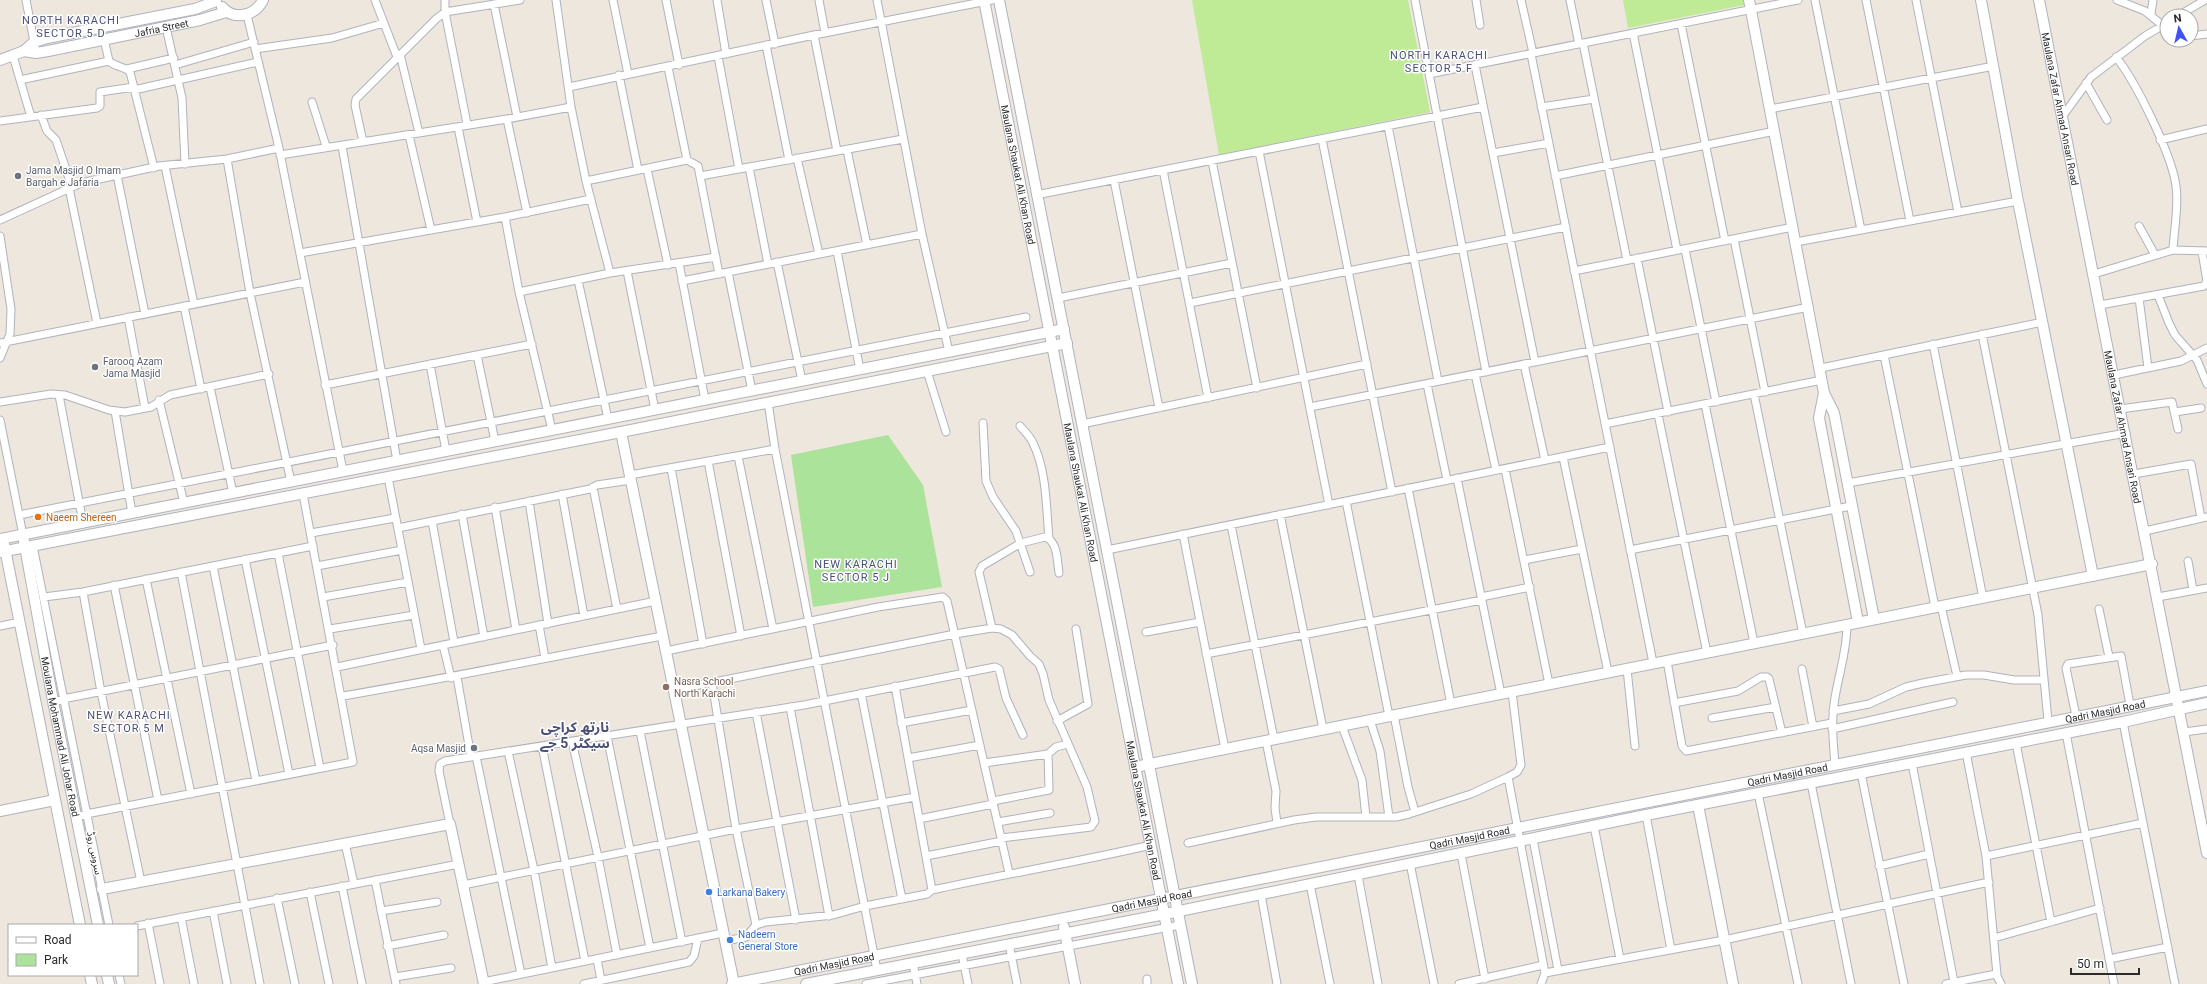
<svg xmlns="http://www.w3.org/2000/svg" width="2207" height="984" viewBox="0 0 2207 984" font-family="Roboto,'Noto Sans Arabic',sans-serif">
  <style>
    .green { fill: #ace39a }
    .pitch { fill: #bfea96 }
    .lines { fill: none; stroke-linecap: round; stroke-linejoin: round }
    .street-casing { stroke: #b1b2be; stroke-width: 9 }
    .secondary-casing { stroke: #b1b2be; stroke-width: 12 }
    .street { stroke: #fff; stroke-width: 7 }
    .secondary { stroke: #fff; stroke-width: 10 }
    .worship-dot { fill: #6b7280; stroke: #fff; stroke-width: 1.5 }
    .food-dot { fill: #e8710a; stroke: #fff; stroke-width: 1.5 }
    .education-dot { fill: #8d6e63; stroke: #fff; stroke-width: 1.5 }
    .shop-dot { fill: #3f7fe0; stroke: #fff; stroke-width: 1.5 }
    .labels { text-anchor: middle; stroke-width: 3; stroke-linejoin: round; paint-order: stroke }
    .street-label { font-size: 10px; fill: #2b2b2b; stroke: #fff }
    .worship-label { font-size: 10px; fill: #5b616d; stroke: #fff; text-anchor: start }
    .food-label { font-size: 10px; fill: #c56008; stroke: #fff; text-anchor: start }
    .education-label { font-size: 10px; fill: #785e54; stroke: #fff; text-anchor: start }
    .shop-label { font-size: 10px; fill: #366cbe; stroke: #fff; text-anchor: start }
    .neighbourhood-label { font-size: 11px; letter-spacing: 1px; fill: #4b507b; stroke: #fff }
    .district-label { font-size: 14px; font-weight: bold; fill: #4b507b; stroke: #fff }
  </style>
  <rect width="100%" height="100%" fill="#ede7dd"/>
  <!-- green -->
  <path class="green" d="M888,435L923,485L942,587L813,607L791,455Z"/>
  <!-- pitch -->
  <path class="pitch" d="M1192,0H1408L1430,112L1219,155Z
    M1623,0H1743L1744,5L1628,28Z"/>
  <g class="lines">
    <!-- street casing -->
    <g class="street-casing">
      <path id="street" d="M26,0L35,47
        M375,0L397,57
        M445,0V12L467,124
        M556,0L571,107L586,181L610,273
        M613,0L628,74
        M666,0L679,65
        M717,0L726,54
        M766,0L775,44
        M819,0L825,33
        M877,0L922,234L949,352
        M1415,0L1486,372
        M1476,0L1480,25
        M1521,0L1533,53
        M1570,0L1579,44
        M1815,0L1861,230
        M1866,0L1910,221
        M1916,0L1958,212
        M2117,0L2145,11L2162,25
        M494,4L517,117
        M2151,14L2153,0
        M247,15L279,148L343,471
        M2178,16L2205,0
        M1681,24L1725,241
        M166,27L182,98L185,164
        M1633,33L1677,250
        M814,35L837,151
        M2191,36L2207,34
        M104,39L109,61C115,67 124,66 130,72L154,168
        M1583,43L1627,260
        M766,45L789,160
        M255,49L332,38L384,23
        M400,54L419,133
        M1531,54L1653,663
        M13,56L31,117
        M718,56L739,169
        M2116,57C2136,82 2172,155 2176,186C2179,206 2174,229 2173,250
        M175,65L254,42
        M1475,65L1535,362
        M668,67L687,160
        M127,69L174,58
        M1429,74L1798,0
        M619,75L638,170
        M20,80L109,61
        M2086,83L2107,120
        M569,87L814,35L992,0
        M134,90L258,62
        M312,102L326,146
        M1541,107L1594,99
        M1770,109L1994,66
        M41,115L47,131L56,140L72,187
        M2062,117L2091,77L2145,36L2167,23
        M507,119L527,213
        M0,121L97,108L100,106V92L134,87
        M1388,126L1438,381
        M458,127L477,222
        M409,135L431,230
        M1322,139L1392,492
        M2160,140L2207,129
        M363,142L355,105L356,99L436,19L445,12L520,0
        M342,146L397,461
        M847,150L867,245
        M1259,151L1329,505
        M1493,153L1549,143
        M280,155L507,119L571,107
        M797,158L819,254
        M227,159L250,293L291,482
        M1212,161L1257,388
        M165,166L194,304
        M749,167L768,264
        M647,169L668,265
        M1163,170L1208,398
        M117,175L145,314
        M700,176L903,139
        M1555,176L1775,131
        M1114,180L1159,408
        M586,181L687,160L698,166L719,274
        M69,188L97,323
        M1036,195L1483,107
        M505,217L519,292L552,430
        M0,220L81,183L159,166L227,159L279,148
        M2139,226L2155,255
        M0,236L11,309L10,334L0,358
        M1734,239L1765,392
        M1796,242L2018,201
        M1685,249L1716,402
        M837,251L860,370
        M300,253L505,217L591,199
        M1637,258L1668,412
        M777,262L802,381
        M679,263L705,400
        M627,271L655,410
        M1574,271L1793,227
        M728,272L752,391
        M2094,274L2173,250L2207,251
        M578,280L608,419
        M682,281L922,234
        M519,292L610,273L716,257
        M2158,295L2169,323L2175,335L2197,360L2207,384
        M1058,298L1232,263
        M2139,298L2148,368
        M1190,303L1566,227
        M2100,305L2204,286L2207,281L2202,252
        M184,306L201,389
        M128,317L145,408
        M1982,334L2038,615L2048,721
        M0,343L305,282
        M1933,344L1983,598
        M477,355L495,441
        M1884,355L1935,607
        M430,364L446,451
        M1524,364L1545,460
        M1821,368L2043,322
        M927,371L946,432
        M1475,374L1496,470
        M2114,375L2181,361L2207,348
        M1427,384L1447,480
        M325,385L532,344
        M210,387L233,493
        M1754,394L1803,634
        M59,395L83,523
        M159,400L184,503
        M0,402L51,394L65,395L109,410L125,412L151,407L170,395L269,374
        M768,402L775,449L877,970
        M1705,404L1754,643
        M1310,407L1809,307
        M2120,409L2172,402L2178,429
        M115,411L132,513
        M2175,412L2201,408
        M1658,414L1707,653
        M0,420L23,535
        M983,423L986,481L993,497L1016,531L1030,572
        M1082,424L1367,364
        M1605,424L1822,380
        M1020,426C1024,431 1030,436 1033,443C1047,472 1046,507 1049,538
        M738,456L773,629
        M1563,457L1608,672
        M708,461L741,636
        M671,468L703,644
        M1505,469L1549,684
        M2134,474L2191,464L2201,518
        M630,475L775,449
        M388,477L421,649
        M1457,478L1501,694
        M1848,483L2126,433
        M593,487L617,609
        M1408,488L1451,704
        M562,494L584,616
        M529,501L548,624
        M1346,501L1389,716
        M495,507L516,630
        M462,514L484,637
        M1280,514L1323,729
        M19,515L1026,317
        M432,521L454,642
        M1231,525L1274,739
        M398,528L590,489L597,485L631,480
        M2145,531L2207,517
        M311,533L395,518
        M1183,534L1225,749
        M33,546L109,925
        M1107,550L1610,447
        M1630,550L1851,506
        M278,553L320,768
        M245,559L289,774
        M1524,560L1582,549
        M2188,561L2193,590
        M213,566L256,781
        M317,566L402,550
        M181,572L260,984
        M146,579L191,794
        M114,585L158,800
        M83,592L101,692L141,882
        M44,597L83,592L313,546
        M323,597L408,582
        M1481,597L1530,587
        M2158,597L2207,588
        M1941,606L1957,676
        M2099,609L2109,657
        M539,625L545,658
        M0,626L20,622
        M992,628L979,572L982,566L1021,543L1045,537C1058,541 1057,561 1059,573
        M330,629L414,615
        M1146,632L1200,622
        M443,645L451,678
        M666,651L878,607L943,597L947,601L1009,873
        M1206,654L1482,600
        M1667,661L1682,746L1686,751L1832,723
        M337,667L656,601
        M1627,669L1635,746
        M1802,669L1813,727
        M457,677L471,757
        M712,683L736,829L756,925
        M674,690L955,634L992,628L1001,629L1012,635L1030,656L1039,664L1043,674L1049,700L1087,787L1095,821L1091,827L1001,838
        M861,693L902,899
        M343,696C449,678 555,656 662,636
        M53,701L333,645
        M1674,703L1738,691L1761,677H1767L1769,679L1782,733
        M790,707L829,916
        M1833,711L1869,704L1906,687L1923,683L1966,675H1984L2014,680H2043
        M756,712L796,920
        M1394,715L1408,787L1415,812
        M2076,716L2066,668L2068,664L2121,656L2130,705
        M1712,718L1776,707
        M1370,720L1380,751L1389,817
        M1057,721L1088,704L1076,629
        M2123,722L2175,984
        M901,723L972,710
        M1342,726L1362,780L1366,817
        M1832,729L1953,702
        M640,731L682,942
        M2184,732L2207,729
        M2066,733L2114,984
        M607,736L650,948
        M572,741L598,857L617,955
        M1266,741L1276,791L1275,808L1277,823
        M2016,743L2051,922
        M542,746L585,961
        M508,751L534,870L552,968
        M1966,752L1986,856L1997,975
        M476,756L521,974
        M908,758L980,745
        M984,763L1048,754L1056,747L1067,744
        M1912,763L1954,982
        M1835,764C1833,742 1831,720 1835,698C1839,672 1847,652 1847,624
        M1861,773L1904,984
        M1508,777L1545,973
        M1811,783L1851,984
        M1758,793L1798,984
        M993,801L1049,790L1048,754
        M1646,815L1671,950
        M76,816L353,762L303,494
        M919,819L993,804
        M998,822L1050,813
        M450,824L439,771L440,764L445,761L804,705L995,667L999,669L1006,698L1023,735
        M1594,826L1620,959
        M1533,839L1558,970
        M345,843L354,884
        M1188,843L1294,820L1316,817H1396L1409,814L1471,794L1508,777L1517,772L1521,765L1512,692
        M1461,854L1485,979
        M926,856L1002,841
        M1986,856L2143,823
        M1410,863L1434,984
        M1879,866L1929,854
        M1358,875L1378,984
        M375,880L396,984
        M1310,884L1330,984
        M463,885L736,829L915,797
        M342,886L362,984
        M932,890C1005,874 1078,862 1151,845
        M310,892L329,984
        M1261,894L1277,984
        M277,898L295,984
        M213,911L227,984
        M381,911L437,902
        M181,917L194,984
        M148,923L160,984
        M137,926L459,864
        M1994,938L2100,908
        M725,941L746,937L756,925L766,922L833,915L865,906L927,894L932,890L895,686
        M1009,944L1017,984
        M387,946L444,935
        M962,954L968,984
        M597,959L601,980
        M2109,959L2168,947
        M913,963L917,984
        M119,975L121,984
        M395,977L451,968
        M1147,979V984
        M483,982L723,933
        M584,984L689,962L694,956L698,938
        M866,984L1180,925
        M1459,984L1543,965
        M1541,984L1545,973L1724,940L1989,882
        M1946,984L1996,974L2001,984"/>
    </g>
    <!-- secondary casing -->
    <g class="secondary-casing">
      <g id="secondary">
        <path id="s1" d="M984,0L1178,984"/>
        <path d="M999,0L1192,984"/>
        <path d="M1749,0L1824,393L1834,413L1874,619"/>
        <path d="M1981,0L2018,201L2093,576"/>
        <path id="s2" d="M2039,0L2207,853"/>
        <path d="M222,7C234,21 255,16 263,0"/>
        <path id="s3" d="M24,51L36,53L48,51L200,20L226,12"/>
        <path d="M0,60L24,51L34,42L47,38L195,9L216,1"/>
        <path d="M1824,393L1819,418L1858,622"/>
        <path d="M621,432L734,984"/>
        <path d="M0,539L1064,329"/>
        <path id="s4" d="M24,541L53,701L98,925"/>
        <path d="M4,544L80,925"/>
        <path d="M0,552L621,432L1067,343"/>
        <path d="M1135,767L2152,564"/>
        <path d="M1698,805L1733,984"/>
        <path d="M0,811L55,800"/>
        <path d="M102,889L450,824L484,984"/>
        <path d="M1064,927L1075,984"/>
        <path d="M90,975L92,984"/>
        <path d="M107,975L109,984"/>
        <path id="s5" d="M732,984L2207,691"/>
        <path d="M806,984L1165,914L1646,815L2123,722L2207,703"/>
      </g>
    </g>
    <!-- street -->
    <use href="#street" class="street"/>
    <!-- secondary -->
    <use href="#secondary" class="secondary"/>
  </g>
  <!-- markers -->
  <g class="worship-dot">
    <circle cx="18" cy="176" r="4"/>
    <circle cx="95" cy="367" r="4"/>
    <circle cx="474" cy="748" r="4"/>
  </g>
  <circle class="food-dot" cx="38" cy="517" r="4"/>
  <circle class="education-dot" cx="666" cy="687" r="4"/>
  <g class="shop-dot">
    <circle cx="709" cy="892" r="4"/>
    <circle cx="730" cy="940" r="4"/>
  </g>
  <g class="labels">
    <!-- street labels -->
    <g class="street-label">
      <text dy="4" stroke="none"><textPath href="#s3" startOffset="140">Jafria Street</textPath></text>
      <text dy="4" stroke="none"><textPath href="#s2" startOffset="111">Maulana Zafar Ahmad Ansari Road</textPath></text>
      <text dy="4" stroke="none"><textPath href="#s1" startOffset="178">Maulana Shaukat Ali Khan Road</textPath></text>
      <text dy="4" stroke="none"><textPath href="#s2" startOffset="435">Maulana Zafar Ahmad Ansari Road</textPath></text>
      <text dy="4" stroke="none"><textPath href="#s1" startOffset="502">Maulana Shaukat Ali Khan Road</textPath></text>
      <text dy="4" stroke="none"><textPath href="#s5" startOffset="1400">Qadri Masjid Road</textPath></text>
      <text dy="4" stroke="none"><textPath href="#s4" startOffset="199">Moulana Mohammad Ali Johar Road</textPath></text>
      <text dy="4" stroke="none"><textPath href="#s5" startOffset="1076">Qadri Masjid Road</textPath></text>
      <text dy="4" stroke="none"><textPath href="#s1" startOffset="826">Maulana Shaukat Ali Khan Road</textPath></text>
      <text dy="4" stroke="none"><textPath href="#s5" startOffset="752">Qadri Masjid Road</textPath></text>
      <text transform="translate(95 853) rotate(79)" y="4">سروس روڈ</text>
      <text dy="4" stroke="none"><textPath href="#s5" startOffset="428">Qadri Masjid Road</textPath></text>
      <text dy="4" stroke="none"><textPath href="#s5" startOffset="104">Qadri Masjid Road</textPath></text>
    </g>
    <!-- worship labels -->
    <g class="worship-label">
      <text x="26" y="174">Jama Masjid O Imam<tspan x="26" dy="12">Bargah e Jafaria</tspan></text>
      <text x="103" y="365">Farooq Azam<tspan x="103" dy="12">Jama Masjid</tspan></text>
      <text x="466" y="752" text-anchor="end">Aqsa Masjid</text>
    </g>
    <!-- food labels -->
    <g class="food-label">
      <text x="46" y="521">Naeem Shereen</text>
    </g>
    <!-- education labels -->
    <g class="education-label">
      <text x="674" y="685">Nasra School<tspan x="674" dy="12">North Karachi</tspan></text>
    </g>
    <!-- shop labels -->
    <g class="shop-label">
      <text x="717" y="896">Larkana Bakery</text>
      <text x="738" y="938">Nadeem<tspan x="738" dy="12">General Store</tspan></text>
    </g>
    <!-- neighbourhood labels -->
    <g class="neighbourhood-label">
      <text x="71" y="24">NORTH KARACHI<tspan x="71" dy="13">SECTOR 5 D</tspan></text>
      <text x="1439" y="59">NORTH KARACHI<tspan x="1439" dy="13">SECTOR 5 F</tspan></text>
      <text x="856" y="568">NEW KARACHI<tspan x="856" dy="13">SECTOR 5 J</tspan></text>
      <text x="129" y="719">NEW KARACHI<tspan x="129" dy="13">SECTOR 5 M</tspan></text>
    </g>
    <!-- district labels -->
    <g class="district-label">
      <text x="575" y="732">نارتھ کراچی<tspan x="575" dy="16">سیکٹر 5 جے</tspan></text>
    </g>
  </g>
  <!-- legend -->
  <rect x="8" y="924" width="130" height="52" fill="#ffffff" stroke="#aaaaaa"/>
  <rect x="16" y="937" width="20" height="6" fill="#ffffff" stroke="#aaaaaa"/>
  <text x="44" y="944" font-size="12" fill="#2b2b2b">Road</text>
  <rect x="16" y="954" width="20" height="12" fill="#ace39a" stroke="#aaaaaa"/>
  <text x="44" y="964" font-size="12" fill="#2b2b2b">Park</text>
  <!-- north arrow -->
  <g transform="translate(2179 28) rotate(352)"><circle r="19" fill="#ffffff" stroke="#aaaaaa"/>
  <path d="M0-3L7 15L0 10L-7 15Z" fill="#3f51f8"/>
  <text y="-6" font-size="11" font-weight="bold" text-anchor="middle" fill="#2b2b2b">N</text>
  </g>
  <!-- scale -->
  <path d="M2071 968v6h68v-6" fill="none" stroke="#2b2b2b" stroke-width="2"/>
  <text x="2077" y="968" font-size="12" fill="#2b2b2b" stroke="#ffffff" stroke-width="3" paint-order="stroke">50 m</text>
</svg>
